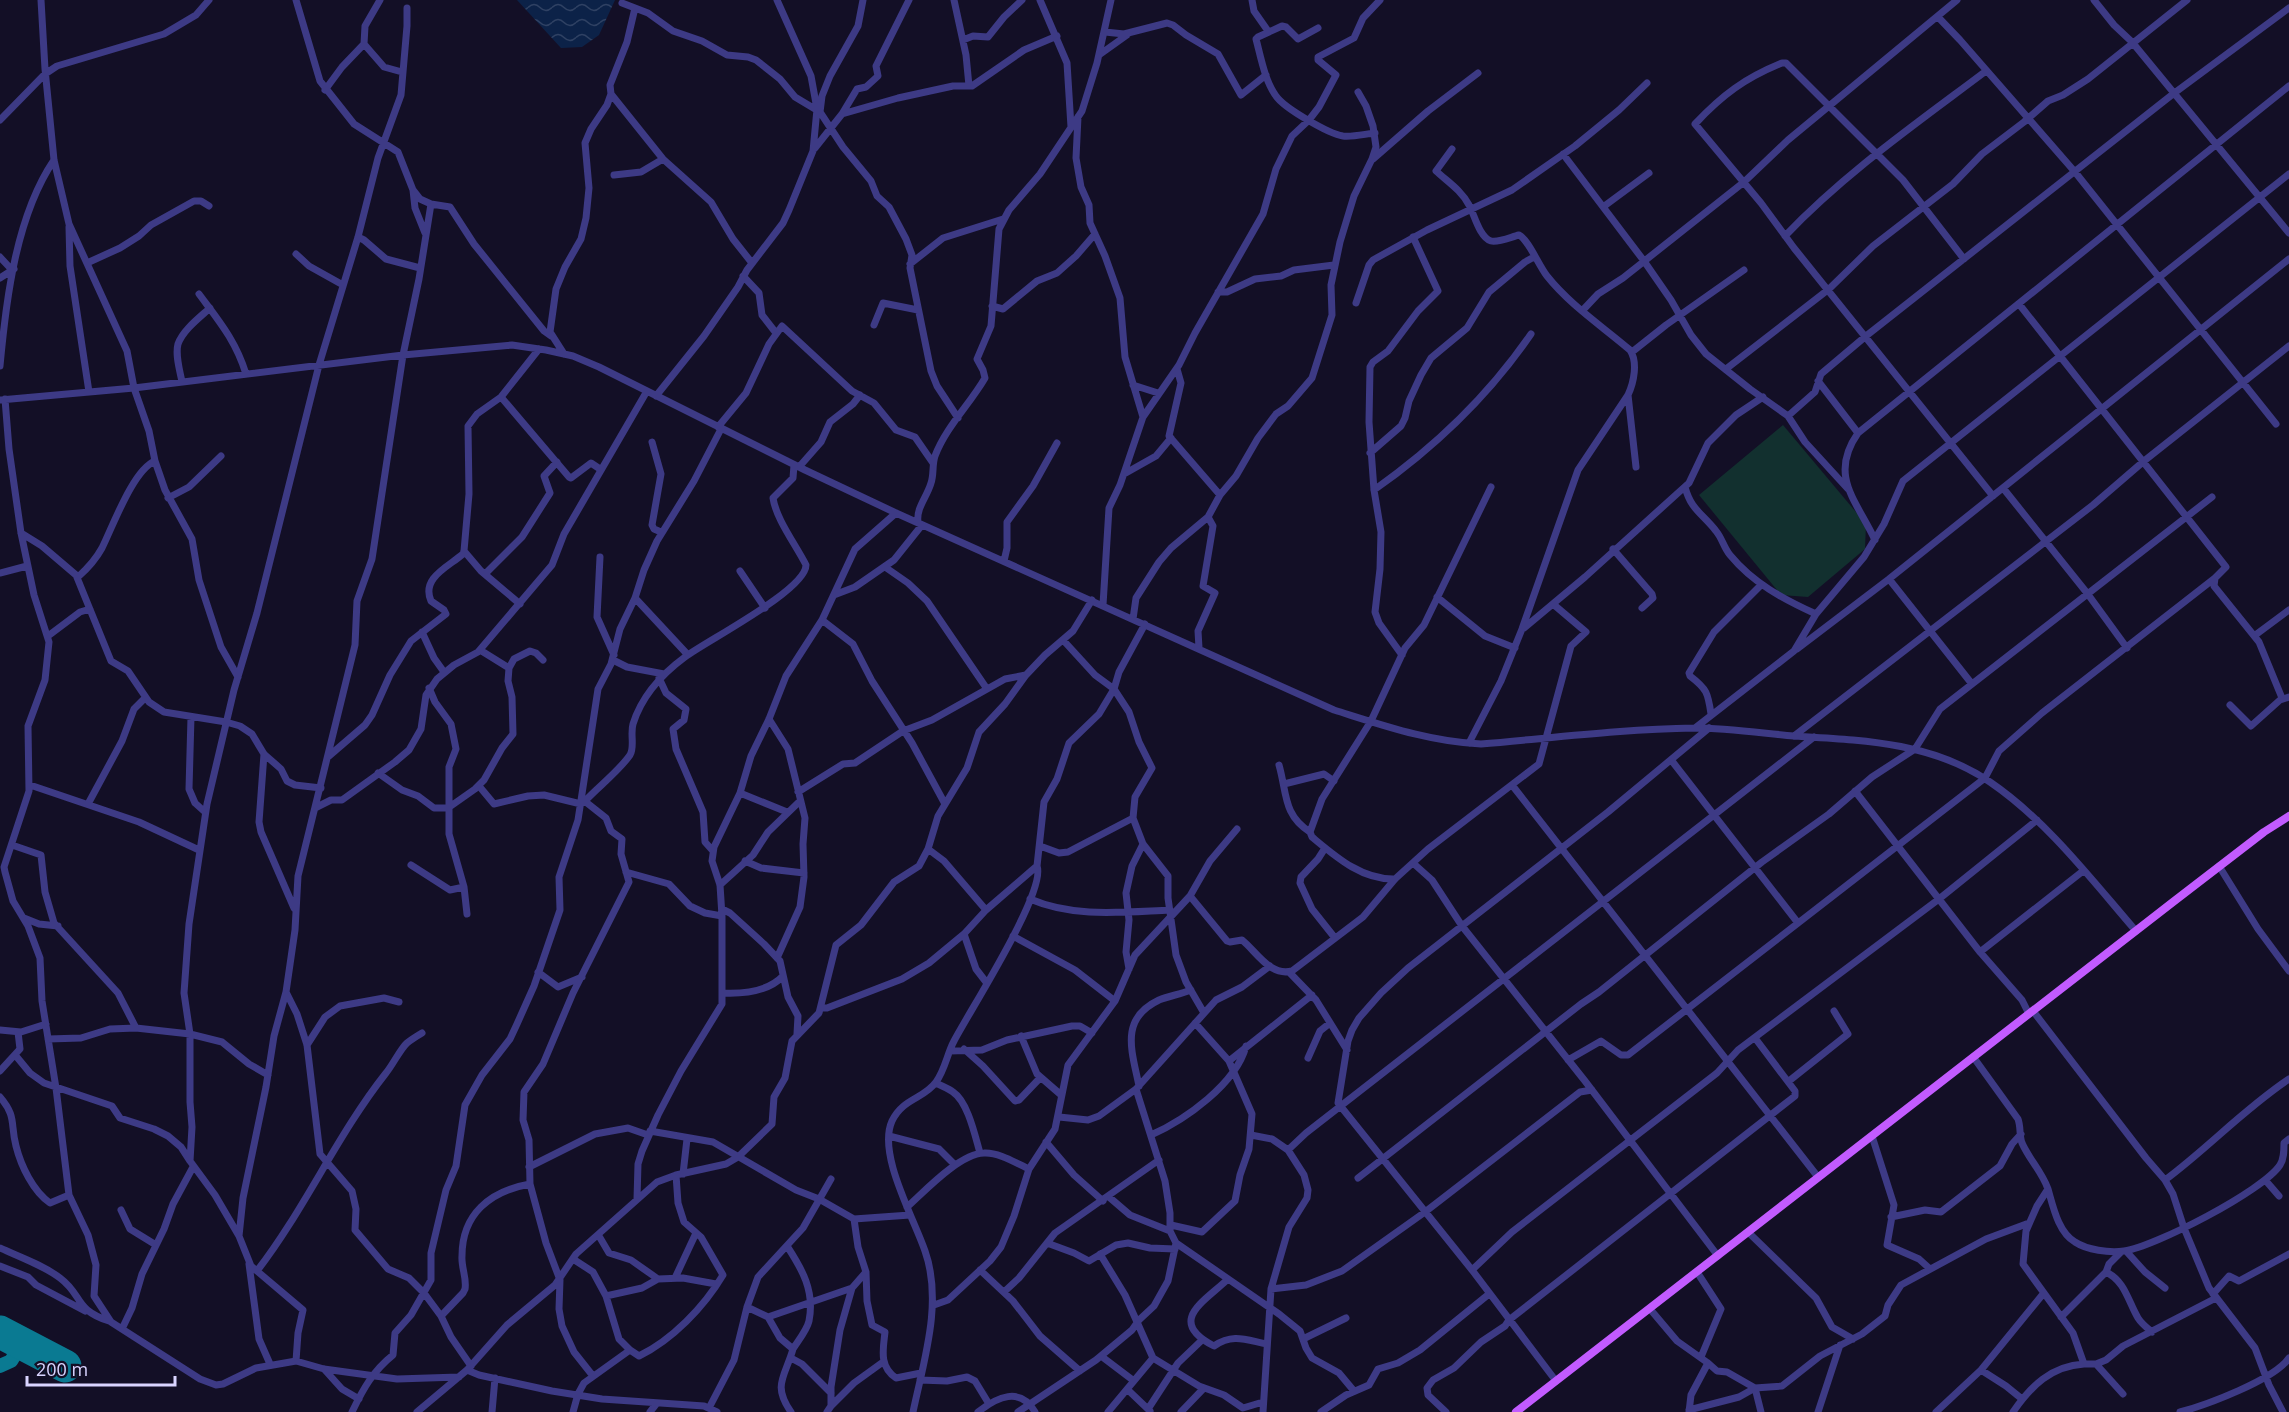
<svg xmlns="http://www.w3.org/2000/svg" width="2289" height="1412" viewBox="0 0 2289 1412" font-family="'Open Sans',sans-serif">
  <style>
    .pitch { fill: #12302f }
    .water { fill: url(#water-waves) }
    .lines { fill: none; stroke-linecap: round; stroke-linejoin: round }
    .taxiway { stroke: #0a7a92; stroke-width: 14 }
    .runway { stroke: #0a7a92; stroke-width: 33 }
    .minor { stroke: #3d3a85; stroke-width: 7 }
    .major { stroke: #c25bff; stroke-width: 8 }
  </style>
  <defs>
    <pattern id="water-waves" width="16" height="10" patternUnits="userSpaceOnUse" patternTransform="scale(1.5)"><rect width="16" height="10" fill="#0c2248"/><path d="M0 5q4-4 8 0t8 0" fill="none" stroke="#2f4163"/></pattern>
  </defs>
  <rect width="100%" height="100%" fill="#130f26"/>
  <!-- pitch -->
  <path class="pitch" d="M1783,425L1866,524L1865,549L1808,597L1781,595L1699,495Z"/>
  <!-- water -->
  <path class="water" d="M517,0H615L599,35L582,47L561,48Z"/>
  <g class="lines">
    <!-- taxiway -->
    <path class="taxiway" d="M0,1366L11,1361L22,1343"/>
    <!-- runway -->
    <path class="runway" d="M0,1332L65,1366"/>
    <!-- minor -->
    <path class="minor" d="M41,0L45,69L54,160L69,224L127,351L134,388L149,431L155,461L165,490L192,539L199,580L221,647L238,677
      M296,0L320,81L354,124L398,152L413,190L420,199L431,204L450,207L474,244L544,331L551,336
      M954,0L966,55L969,86
      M1040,0L1067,63L1071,127
      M1252,0L1254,11L1268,31
      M2094,0L2114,25L2132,42L2289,233
      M622,3L648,13L673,31L702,41L727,55L748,57L756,60L780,79L795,97L820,112L843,147L871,181L877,196L889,207L906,239L912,255L910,268L931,371L937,386L958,418
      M1938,17L1960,40L2075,172L2276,424
      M1318,28L1298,39L1286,27L1282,26L1258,37L1256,39C1261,58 1265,81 1276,96C1284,108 1329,134 1343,136C1353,137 1365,134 1375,133
      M1105,32L1124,34L1167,23L1173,25L1186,35L1218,54L1241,95L1266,75
      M963,40L973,36L988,37L1004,17L1022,0
      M364,44L384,67L402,72
      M1099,55L1127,35
      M325,90L342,67L364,44L365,26L380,0
      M611,94L663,159L711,202L733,239L752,263
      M820,112L822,96L830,76L858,26L863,0
      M842,114L857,89L866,87L878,76L876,66L909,0
      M1078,117L1076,158L1081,187L1089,205L1090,223L1105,256L1120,298L1125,357L1143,417
      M0,120L45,74L57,66L164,34L196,15L209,0
      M815,148L842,114L898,98L953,86H972L1024,50L1057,36
      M1452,149L1436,171C1448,182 1461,190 1469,205C1474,213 1479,237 1491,241C1498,243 1511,237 1519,235C1528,239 1539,266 1547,276C1570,305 1602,326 1630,350C1638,362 1634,382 1628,395L1578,470L1522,629L1501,681L1469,743
      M1563,154L1644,261L1671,300L1691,335L1706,354L1750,389L1788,416L1805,442L1848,489
      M1373,159L1428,111L1478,73
      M614,175L641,172L663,159
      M413,190L415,208L425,233
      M1603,207L1649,173
      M69,227L70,266L89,392
      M1785,236C1845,173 1917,123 1986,71
      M358,237L364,240L386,259L420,268
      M296,254L309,266L343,285
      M0,257L12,270
      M1964,259L1903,180L1786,63H1782C1745,78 1722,95 1695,124L1761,203L1794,248L1993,496
      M87,263L120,248L139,236L151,225L194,201H201L209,206
      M910,264L943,238L1003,219
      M743,276L759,293L762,315L776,333
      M0,278L14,269
      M1218,292H1227L1255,279L1281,276L1294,270L1334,265
      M199,294C219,321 236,341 246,374
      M1356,303L1369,265L1373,260L1427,230L1512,190L1575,146L1619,110L1647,83
      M2019,304L2226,567L2215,578L2214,586L2259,642L2282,698
      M992,306L1003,309L1037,281L1057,273L1076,256L1095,234
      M1582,311L1598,294L1623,278L1744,182L1788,140L1957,0
      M874,325L883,303L918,310
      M1632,352L1666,325L1744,270
      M564,354L550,332L556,289L565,267L581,239L586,218L589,188L585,143L591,129L607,105L611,94L610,85L627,42L635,8
      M0,366C6,300 16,216 54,160
      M1177,369L1181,383L1169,436L1220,495
      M1726,369L1829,289L1873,246L1953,184L1982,154L2024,122L2048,101L2063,95L2088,79L2187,0
      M1818,381L1858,433
      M182,382C180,371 175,355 178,344C183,330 199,318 210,308
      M1133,385L1158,393
      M1628,395L1636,467
      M656,396L704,336L738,287L747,270L783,223L789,210L813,151L817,109L811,76L777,0
      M501,397L569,477L571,478L591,463L600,469
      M5,399L9,449L21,533L34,595L49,642L45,680L28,726L29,791L4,867L5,872L13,901L28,926L40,958L42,1001L56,1088L69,1195L88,1235L96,1265L94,1296L111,1322L200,1379L216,1385L223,1384L256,1368L296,1361L324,1369L397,1379L459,1377
      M0,400L134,388L403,355L512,345L546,350L573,356L599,367L805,470L896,513L1334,710C1382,725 1430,742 1481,744C1552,738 1623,729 1694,728C1727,728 1761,733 1794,736C1861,740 1932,742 1990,782C2047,821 2091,879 2136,931
      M1788,416L1815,392L1821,374L1866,336L2173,94L2289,8
      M718,427L746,393L769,344L782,326L852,391L874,403L896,430L915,437L933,463
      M652,442L661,474L652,525L654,529L661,532
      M1370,453L1401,426L1405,418L1409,401L1421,375L1431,358L1467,328L1489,292L1525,262L1534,257
      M799,467L821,442L830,422L853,404L860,395
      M1124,474L1156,456L1171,438
      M1685,487C1691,510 1702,513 1716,531C1722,538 1724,548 1730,555C1753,583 1783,599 1816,614
      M2003,488L2087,593L2127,648
      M1374,490C1435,447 1489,395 1531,334
      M168,498L189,487L221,456
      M918,522C916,508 927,497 931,483C934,475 932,465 935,456C946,427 970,404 985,378L983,370L977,359L991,326L999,229L1009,210L1040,174L1082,111L1097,63L1111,0
      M21,533L42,546L76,575L111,661L128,671L149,702L164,712L226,722L240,726L252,734L264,754L281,769L287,781L295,785L321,788
      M1875,540C1857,501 1828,476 1858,433L2289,86
      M1613,549L1652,594L1653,598L1642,608
      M464,551L481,571L520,604
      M600,557L597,617L614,655
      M1004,561L1007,548V522L1033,486L1057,443
      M885,567L908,583L927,601L987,689
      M740,571L765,608
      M0,573L27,566
      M485,574L522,537L550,493L544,476L557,462
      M78,577C87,569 96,559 102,548C113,526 133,470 155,461
      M1889,579L1972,684
      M834,595L855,587L894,560L922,525
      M1437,597L1485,636L1515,648
      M635,598L688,655
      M1103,605L1109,508L1120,485L1143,417L1179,365L1195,333L1263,214L1276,169L1292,136L1309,120L1319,107L1336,75L1318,60V57L1354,38L1363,18L1380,0
      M1133,619L1136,598L1159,562L1171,548L1208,517L1220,495L1236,476L1258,438L1276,414L1288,406L1312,378L1332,315L1331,285L1340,242L1354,196L1372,159L1376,147L1373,126L1366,106L1358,92
      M822,620L853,644L872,681L912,743L945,804
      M1145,624L1119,672L1114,689L1129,712L1139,742L1152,768L1135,797L1133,818L1143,844L1168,876V898L1176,955L1186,982L1204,1013
      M1524,628L1585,577L1689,483L1708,443L1736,415L1763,397
      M422,632L434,658L444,672
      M48,636L80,612L90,609
      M2254,636L2289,610
      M1199,648L1198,631L1215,593L1203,586L1213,526L1208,517
      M1797,649L1889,579L2289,259
      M480,650L509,668
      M1402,655L1379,623L1375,612L1380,569L1381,532L1374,490L1369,422L1370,367L1373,362L1388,351L1418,311L1438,291L1413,237
      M613,660L627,667L664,674
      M659,678L666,693L686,709L684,720L673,729L676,749L703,812L705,842L713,851
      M429,688L435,702L451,724L456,749L449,767V834L464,887L467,914
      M2230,705L2251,726L2280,700L2289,697
      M1711,714C1708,693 1707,689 1690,676L1689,673L1714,632L1761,585
      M191,717L189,789L195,803L205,812
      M769,719L788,749L805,818L803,844L804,877L800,907L777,958
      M1695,728L1794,651L1816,614L1864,557L1884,524L1903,481L2289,174
      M1794,736L2093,505L2144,461L2289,346
      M264,754L259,822L261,832L294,908
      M329,756L365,725L372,715L390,675L411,641L446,614L444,610L431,601C421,578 448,567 463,554L464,551L469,494L468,426L477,414L501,397L539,349
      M1672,761L1798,923
      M1279,765C1287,793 1283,815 1310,832
      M378,773L402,790L418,796L434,808H448L475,789L484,780L502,748L513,734L512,697L508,681L509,668L514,659L530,651L536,653L543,660
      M1284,784L1324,774L1334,781
      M30,785L139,822L199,850
      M1512,785L1818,1177
      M479,786L494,804L528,796L544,795L581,804
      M1855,791L1980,952L2083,871
      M798,792L843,764L855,763L903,731L932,720L1005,679L1026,675
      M740,793L787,812
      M582,799L606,818L611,831L622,839L621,854L629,882L573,993L543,1064L524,1092L523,1120L529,1140L530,1184L546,1243L560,1280L559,1309L562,1326L574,1352L593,1376
      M585,801C598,787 619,771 630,755C635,747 630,734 633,724C642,695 662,674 685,657C708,640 806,590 806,565C796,545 776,519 773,498L793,478L794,465
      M88,804L122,741L134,709L145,698
      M315,808L331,800H342L395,762L409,750L421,729L426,695L437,679L454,665L478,652L552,565L564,534L647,391
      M12,845L41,855L45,892L54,923L118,993L136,1028
      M1040,846L1059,853L1068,852L1133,818
      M1325,848L1318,859L1301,877L1300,883L1312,909L1335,938
      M928,849L944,861L986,910
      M745,861L761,868L804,873
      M1413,863L1432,880L1462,926L1585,1081L1718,1256
      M411,865L450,890L464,887
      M2219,866L2258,929L2289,971
      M626,872L669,884L690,906L705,913L722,916
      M1395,879C1362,880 1336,857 1312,837L1310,832L1322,799L1371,721L1405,648L1424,625L1491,487
      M720,885L753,855L768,832L800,801
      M1190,896L1227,941L1230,942L1242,940C1256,951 1270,977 1292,971L1363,917L1395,879L1428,849L1539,764L1571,646L1586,632L1553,604
      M1030,899C1074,918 1123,912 1170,910
      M722,909L730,913L764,944L780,961L788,997L798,1016L797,1034
      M24,918L39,924L58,926
      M1013,936L1075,970L1115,1001
      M1980,952L2022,1000L2029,1014
      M1129,969L1126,952L1129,920L1126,893L1132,866L1143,844
      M538,972L558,987L582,977
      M1289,972L1316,1000L1347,1050
      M986,982L976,969L964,934L986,910L1037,866
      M286,992L295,930L298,876L355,645L357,601L372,559L403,355L419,279L431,204
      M722,993C743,994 768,992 783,976
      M821,1008H827L902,979L929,963L964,934
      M2033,1011L2146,1158L2165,1180L2173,1194L2184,1228L2209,1288L2255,1348L2269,1385L2283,1412
      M0,1030L21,1032L46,1024
      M1021,1036L1037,1074L1060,1094
      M48,1039L81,1038L110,1029L136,1028L190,1034L222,1042L249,1064L268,1075
      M307,1045L325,1017L340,1006L384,998L399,1002
      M964,1049L983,1066L1015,1101L1019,1100L1040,1078
      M950,1051L982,1050L1007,1040L1072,1026H1080L1092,1033
      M16,1056L30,1073L44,1083L112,1106L120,1118L154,1129L168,1136L181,1147L190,1161
      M1308,1058L1320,1031L1330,1023
      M1974,1058L2018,1119C2021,1127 2019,1135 2022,1143C2029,1159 2042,1172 2048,1189L2037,1206L2026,1231L2023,1264L2073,1333L2084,1364H2096L2123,1394
      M1568,1060L1601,1041L1621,1055H1628L1985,778L1999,751L2042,713L2215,578
      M1229,1061L1312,995
      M0,1071L20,1049L18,1032
      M1789,1081L1848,1034L1834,1011
      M936,1083C941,1086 948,1088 953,1092C968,1102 975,1136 980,1153
      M1139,1086C1132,1051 1119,1019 1159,1000C1169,996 1181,994 1191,990
      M1136,1089L1165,1181L1170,1213V1231L1176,1243L1279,1314L1300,1331L1306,1348L1312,1358L1339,1373L1354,1391
      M0,1097C17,1117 10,1123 16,1146C21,1166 33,1191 50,1203L69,1195
      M1059,1117L1088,1120L1099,1116L1136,1089L1216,1000L1242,987L1270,966
      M650,1131L713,1142L796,1190L819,1199L854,1219L858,1247L866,1272L852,1288L840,1330L831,1387V1406L827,1412
      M1151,1135C1185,1120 1236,1084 1246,1046
      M1251,1135L1272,1139L1288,1150L1304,1175L1308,1190L1307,1198L1289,1227L1271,1289L1263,1412
      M889,1136L939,1149L954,1164
      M1872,1136L1894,1205L1887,1245L1919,1259L1929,1268
      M1046,1142L1074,1175L1103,1201
      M1288,1150L1306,1133L1814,737
      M529,1167L595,1134L628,1128L648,1135
      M683,1174L687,1139
      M1358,1178L1581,1004L1599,992L1762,862L1829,814L1872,777L1915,749L1940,709L2212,497
      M2165,1180C2208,1148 2244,1109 2289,1079
      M2266,1181L2279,1196
      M2048,1189C2053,1206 2058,1232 2075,1242C2087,1250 2109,1253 2124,1251C2154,1247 2263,1191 2280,1165C2284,1159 2284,1151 2284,1143L2289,1139
      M1109,1197L1130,1215L1170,1231
      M637,1199L638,1164L642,1151L658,1115L681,1071L722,1004V916L720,885L712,861L714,847L740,793L751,756L769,719L786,676L822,620L855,549L896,513
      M907,1207C925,1191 959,1154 984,1153C998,1152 1016,1163 1029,1169
      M121,1210L130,1229L156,1245
      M1891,1217L1925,1210L1941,1212L2000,1166L2012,1144L2021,1134
      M854,1219L910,1215
      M1171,1225L1202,1232L1235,1201L1240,1175L1249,1149L1252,1114L1229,1061L1195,1023
      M1748,1232L1816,1298L1832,1327L1853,1339
      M239,1236L215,1195L190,1161L192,1127L190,1102V1034L184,993L189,924L207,804L234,690L257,613L319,365L358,237L378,158L401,95L407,26V8
      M599,1236L609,1253L631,1260L658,1279
      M1047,1243L1074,1253L1089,1261L1116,1245L1128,1243L1150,1248L1175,1249
      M787,1246C802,1269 815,1291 809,1321C807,1330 798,1341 793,1349
      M0,1248C20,1257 43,1265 60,1278C83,1295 74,1310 109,1321
      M2126,1251L2145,1272L2165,1288
      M1100,1254L1125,1295L1153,1358L1199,1386L1224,1395L1243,1408L1263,1402
      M573,1259L593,1272L606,1296L619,1339L630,1350
      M249,1264L259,1339L270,1364
      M0,1266L28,1277L36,1285L85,1311
      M980,1270L1013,1301L1040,1336L1080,1371
      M1472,1270L1338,1103L1348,1041L1352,1030L1359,1018L1381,993L1408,968L1608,812L1709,728
      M257,1271C305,1209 337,1135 386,1073C392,1066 401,1048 407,1043C412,1039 417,1036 422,1033
      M866,1272L867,1301L872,1325L885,1332C883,1350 879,1366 896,1378L921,1373
      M1697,1272L1721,1309L1701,1357
      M2106,1272C2125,1281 2128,1301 2138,1318C2141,1323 2147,1328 2152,1332
      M675,1278L696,1233
      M1228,1279C1204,1302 1166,1321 1214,1346C1233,1333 1246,1340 1267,1344
      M1271,1289L1306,1285L1342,1271L1425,1212L1580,1092L1592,1090
      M1004,1292L1019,1278L1055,1233L1159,1160
      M2213,1294L2229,1276L2239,1281L2289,1254
      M606,1296L642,1288L658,1279L683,1278L716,1284
      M934,1305L948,1300L990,1261L1001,1247L1014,1216L1029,1169L1055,1129L1068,1065L1115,1001L1135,955L1190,896L1210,861L1237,829
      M747,1307L768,1317L780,1338L793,1349C785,1377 772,1385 791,1412
      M1650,1309L1677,1341L1708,1363L1691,1395L1689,1412
      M441,1316L463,1293L465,1289C467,1278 461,1267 462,1256C462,1214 490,1191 530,1184
      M768,1317L852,1288
      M2061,1317L2106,1272L2109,1264L2121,1252
      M122,1329L132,1308L142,1274L164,1229L173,1204L193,1167
      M1303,1339L1346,1318
      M1101,1356L1134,1381
      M791,1358L802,1364L831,1393
      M296,1361L298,1333L303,1310L251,1266L239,1236L243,1198L266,1087L274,1036L286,992L297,1014L307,1045L320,1154L352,1191L356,1209L355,1230L388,1269L409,1278L424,1293L441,1316L451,1337L471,1366
      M1708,1363L1717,1371L1727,1372L1755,1388L1782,1386L1820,1356L1862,1334L1885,1316L1888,1305L1901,1285L1986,1239L2029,1223
      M2096,1364L2106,1360L2123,1346L2216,1298
      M324,1369L342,1389L359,1399
      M467,1370L479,1375L552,1391L602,1399L704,1406L717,1412
      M1981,1370L2006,1386L2022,1399
      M920,1380L947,1381L967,1377L975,1381L989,1404
      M1556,1381L1472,1270L1512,1232L1717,1073L1738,1050L1939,899L2037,820
      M1128,1390L1150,1411
      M831,1406L854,1383L883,1362
      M709,1408L734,1360L747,1307L758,1277L803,1228L831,1179
      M1148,1409L1178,1363L1202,1340
      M1689,1410L1739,1397L1755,1388L1761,1412
      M352,1412C363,1389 373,1371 393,1355L395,1333L411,1315L431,1280V1253L446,1190L456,1166L465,1105L482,1075L510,1039L517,1024L534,986L560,910L559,877L578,820L598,689L611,664L620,629L635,598L644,570L657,541L694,481L721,429
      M417,1412L467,1370L507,1325L555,1285L576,1254L657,1182L676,1175L726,1164L738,1157L772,1124L774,1097L785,1078L792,1041L819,1013L836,945L861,925L894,882L919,866L928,849L938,816L967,768L979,732L1005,704L1026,675L1045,655L1073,631L1092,600
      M492,1412L495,1378
      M573,1412L578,1394L584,1383L630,1350L639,1356C672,1340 704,1307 723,1275L701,1237L684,1222L678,1203L676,1175
      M650,1412L657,1403
      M913,1412C924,1360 943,1302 925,1251C914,1218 877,1154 892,1121C903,1098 924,1099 936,1082C945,1070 947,1054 954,1041C969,1012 1047,891 1037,866L1044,802L1057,779L1069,743L1099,714L1114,689L1095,675L1063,640
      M978,1412C997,1397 1020,1386 1035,1412
      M1018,1412L1096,1360L1132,1330L1139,1320L1154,1306L1168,1281L1176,1243
      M1108,1412L1153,1358
      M1181,1412L1204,1388
      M1321,1412L1346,1395L1369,1385L1378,1369L1398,1363L1420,1350L1489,1294
      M1446,1412L1428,1395L1427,1388L1433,1380L1454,1368L1481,1342L1505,1326L1509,1320L1795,1096V1091L1755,1038
      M1818,1412L1840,1345
      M1936,1412L1981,1370L2043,1294
      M2013,1412C2031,1386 2051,1366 2084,1364
      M2180,1412C2206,1405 2274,1380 2289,1358"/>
    <!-- major -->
    <path class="major" d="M1516,1412L2173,902L2264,832L2289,816"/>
  </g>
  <!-- scale -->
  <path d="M27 1376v9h148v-9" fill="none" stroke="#d9d4ff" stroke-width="3"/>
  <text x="36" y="1376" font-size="18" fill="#d9d4ff" stroke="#130f26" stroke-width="4.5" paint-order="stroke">200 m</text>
</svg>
